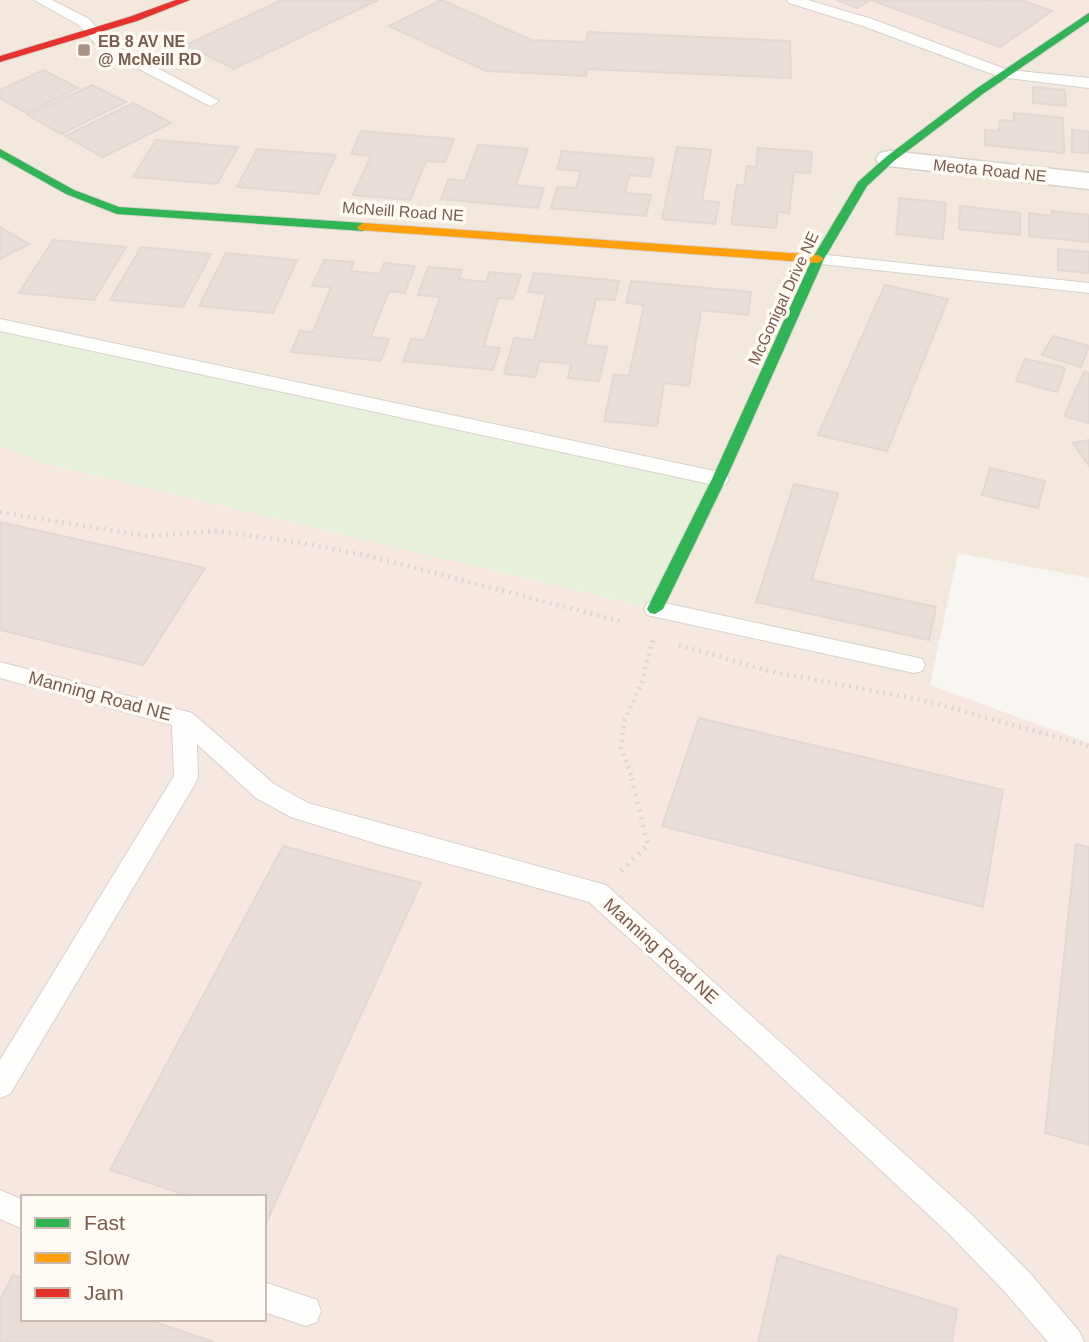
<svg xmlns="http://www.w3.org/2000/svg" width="1089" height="1342" viewBox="0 0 1089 1342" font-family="Arial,sans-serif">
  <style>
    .residential { fill: #f2e8de }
    .commercial { fill: #f6e8e1; fill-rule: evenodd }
    .green { fill: #e7f0db }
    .building { fill: #e6ded7; stroke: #e2d8d2; stroke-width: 2 }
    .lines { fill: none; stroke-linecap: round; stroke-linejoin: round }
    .lane-casing { stroke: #d7d1cb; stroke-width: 2 }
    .street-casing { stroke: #d7d1cb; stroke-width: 3 }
    .fast-casing { stroke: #d9d2cb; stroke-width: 2 }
    .slow-casing { stroke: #d9d2cb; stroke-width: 2 }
    .jam-casing { stroke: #d9d2cb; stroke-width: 2 }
    .path-far1 { stroke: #dcd5d0; stroke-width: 4.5; stroke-dasharray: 2 5; stroke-linecap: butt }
    .path { stroke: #dcd5d0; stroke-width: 5; stroke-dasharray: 2 6; stroke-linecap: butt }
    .lane { fill: #fefefd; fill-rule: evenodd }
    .street { fill: #fefefd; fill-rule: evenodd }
    .fast { fill: #30b455; fill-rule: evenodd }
    .slow { fill: #ff9f0a; fill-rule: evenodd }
    .jam { fill: #e5322d; fill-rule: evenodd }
    .poi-dot { fill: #a69286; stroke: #fffaf3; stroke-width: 2.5 }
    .labels { text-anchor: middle; stroke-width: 7; stroke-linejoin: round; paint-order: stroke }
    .far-poi-label { font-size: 16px; font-weight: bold; fill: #7a5c4d; stroke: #fffaf3; text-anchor: start }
    .far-street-label { font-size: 16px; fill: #7a5c4d; stroke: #fffaf3 }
    .street-label { font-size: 18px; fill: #7a5c4d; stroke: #fffaf3 }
  </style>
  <rect width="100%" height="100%" fill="#f9f5f0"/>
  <!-- residential -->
  <path class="residential" d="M0,0H1089V578L958,553L930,685L655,609L0,325Z"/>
  <!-- commercial -->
  <path class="commercial" d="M773,0H1089V16L1005,74L867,22L843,27Z
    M0,445L39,462L655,609L930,685L1089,743V1342H0ZM23,1197H264V1319H23Z"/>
  <!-- green -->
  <path class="green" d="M0,325L719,479L655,609L39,462L0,445Z"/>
  <!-- building -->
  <path class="building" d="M282,0H378L234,69L186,45Z
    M442,0L531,40L586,42L588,32L790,41L791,78L587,69L586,76L486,71L389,26Z
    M836,0H871L857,8Z
    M1021,0L1052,11L1000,47L873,1Z
    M43,70L78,88L27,113L0,98V90Z
    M92,85L126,102L61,134L28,115Z
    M1033,87L1065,90L1066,106L1033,103Z
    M133,103L171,123L103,157L65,136Z
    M1014,113L1063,118L1064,153L985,145V130L999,131L1000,120L1014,121Z
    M1072,130L1089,132V153L1072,152Z
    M361,131L454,139L445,162L426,161L410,200L353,195L371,156L351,154Z
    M156,140L238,147L217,184L133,177Z
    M478,145L528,149L516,185L544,188L538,208L441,199L448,179L465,181Z
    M677,147L711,150L702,201L719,202L715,224L662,219Z
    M758,148L812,152L810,173L794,172L789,213L778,212L776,228L731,224L737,185L744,186L747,166L756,167Z
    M257,149L336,155L318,194L237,187Z
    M562,151L654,159L650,177L629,175L625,193L651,195L646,216L551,208L557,187L576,188L581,171L557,169Z
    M900,198L946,203L943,239L896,234Z
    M960,206L1020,213V235L959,229Z
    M1052,211L1089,215V242L1029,236V213L1052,216Z
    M0,227L29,244L0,259Z
    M53,240L126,247L94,300L19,293Z
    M141,247L211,254L183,307L110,300Z
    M1058,249L1089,252V273L1058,270Z
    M226,253L297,260L273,313L199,306Z
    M324,260L354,262L350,271L380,274L384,263L415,266L405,293L389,291L371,337L389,339L381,361L291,352L300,331L313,332L331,287L312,286Z
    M428,267L462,270L459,279L486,282L489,272L521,275L513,299L498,298L484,346L500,348L493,370L403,361L411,339L425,340L440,297L418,295Z
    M534,273L619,281L615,300L596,299L585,345L607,347L599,381L568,378L571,364L540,361L535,377L504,374L514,338L534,340L546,294L528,292Z
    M631,281L751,292L748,315L701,310L689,386L664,383L657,426L604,421L614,374L629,376L644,305L626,303Z
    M885,285L948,299L887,451L818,435Z
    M1053,336L1089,346L1081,367L1042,355Z
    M1025,359L1063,367L1065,370L1057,392L1016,381Z
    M1084,372L1089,373V423L1064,416Z
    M1089,440V466L1073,443Z
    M990,468L1045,481L1038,508L982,495Z
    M794,484L838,493L812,580L936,607L929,640L756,602Z
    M0,522L205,568L143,665L0,630Z
    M699,718L1003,790L983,907L662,826Z
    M1076,844L1089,847V1145L1045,1133Z
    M283,846L421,883L267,1221L264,1220V1197H192L110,1170Z
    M778,1255L957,1309L952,1342H758Z
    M13,1275L23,1278V1319H146L214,1342H0V1300Z"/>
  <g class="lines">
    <!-- lane casing -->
    <g class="lane-casing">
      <path id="lane" d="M34,0H52L89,19L109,42L219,101L211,106L206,104L99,48L79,25Z
        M787,0H808L872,19L1008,70L1089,78V88L1000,77L863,26L789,3Z
        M818,254L1089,283V293L812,263L809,259L812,255Z
        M0,319L719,472L726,474L729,479L726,484L719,486L0,331Z
        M655,601L914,657L922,659L925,665L922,671L914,673L647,615L644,609L647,603Z
        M0,662L192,713L274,784L308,803L606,885L970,1213L1028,1271L1079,1331L1084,1342H1048L1006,1293L948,1233L758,1055L589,902L384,846L291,817L256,798L197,744L198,777L195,784L10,1094L0,1098V1060L174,776L172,725L0,678Z
        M0,1190L23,1200V1229L0,1219Z
        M264,1282L317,1300L321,1311L317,1322L306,1326L264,1312Z"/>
    </g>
    <!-- street casing -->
    <g class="street-casing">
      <path id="street" d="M890,151L1089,173V189L880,165L876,159L880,153Z"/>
    </g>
    <!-- fast casing -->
    <g class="fast-casing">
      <path id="fast" d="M1089,13V21L984,93L894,161L867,186L824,259L726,479L663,609L655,614L650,613L647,609L712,479L812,259L858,182L886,157L976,89Z
        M0,149L74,190L119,207L363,223L369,227L363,231L117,214L66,194L0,157Z"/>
    </g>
    <!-- slow casing -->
    <g class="slow-casing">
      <path id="slow" d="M363,223L818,255L824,259L818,263L359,230L357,227Z"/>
    </g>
    <!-- jam casing -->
    <g class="jam-casing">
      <path id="jam" d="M176,0H190L137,21L0,62V56L129,17Z"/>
    </g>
    <!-- path-far1 -->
    <path class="path-far1" d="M0,512L146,536L217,531L302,543L369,556L620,621
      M679,645L769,671L922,700L1089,746
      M631,775L621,748L624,722L642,682L653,639"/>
    <!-- path -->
    <path class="path" d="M621,871L648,845L630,773"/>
    <!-- lane -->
    <use href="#lane" class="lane"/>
    <!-- street -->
    <use href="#street" class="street"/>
    <!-- fast -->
    <use href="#fast" class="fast"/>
    <!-- slow -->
    <use href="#slow" class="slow"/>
    <!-- jam -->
    <use href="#jam" class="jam"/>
  </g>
  <!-- markers -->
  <rect class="poi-dot" x="77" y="43" width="14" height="14" rx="3.5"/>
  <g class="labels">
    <!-- far-poi labels -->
    <g class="far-poi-label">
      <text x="98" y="47">EB 8 AV NE<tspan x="98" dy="18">@ McNeill RD</tspan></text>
    </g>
    <!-- far-street labels -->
    <g class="far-street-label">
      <text transform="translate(990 170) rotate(6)" y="6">Meota Road NE</text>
      <text transform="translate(403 211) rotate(4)" y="6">McNeill Road NE</text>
      <text transform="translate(783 298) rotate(-65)" y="6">McGonigal Drive NE</text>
    </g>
    <!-- street labels -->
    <g class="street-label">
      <text transform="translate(100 696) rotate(15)" y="6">Manning Road NE</text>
      <text transform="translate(661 951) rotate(42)" y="6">Manning Road NE</text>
    </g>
  </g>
  <!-- legend -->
  <rect x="21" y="1195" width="245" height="126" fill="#fffaf3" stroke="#cabbb1" stroke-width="2"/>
  <rect x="35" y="1218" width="35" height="10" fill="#30b455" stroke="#cabbb1" stroke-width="2"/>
  <text x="84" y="1230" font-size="21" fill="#7a5c4d">Fast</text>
  <rect x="35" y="1253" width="35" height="10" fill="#ff9f0a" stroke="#cabbb1" stroke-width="2"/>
  <text x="84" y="1265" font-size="21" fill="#7a5c4d">Slow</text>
  <rect x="35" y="1288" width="35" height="10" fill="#e5322d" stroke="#cabbb1" stroke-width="2"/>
  <text x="84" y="1300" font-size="21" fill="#7a5c4d">Jam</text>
</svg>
